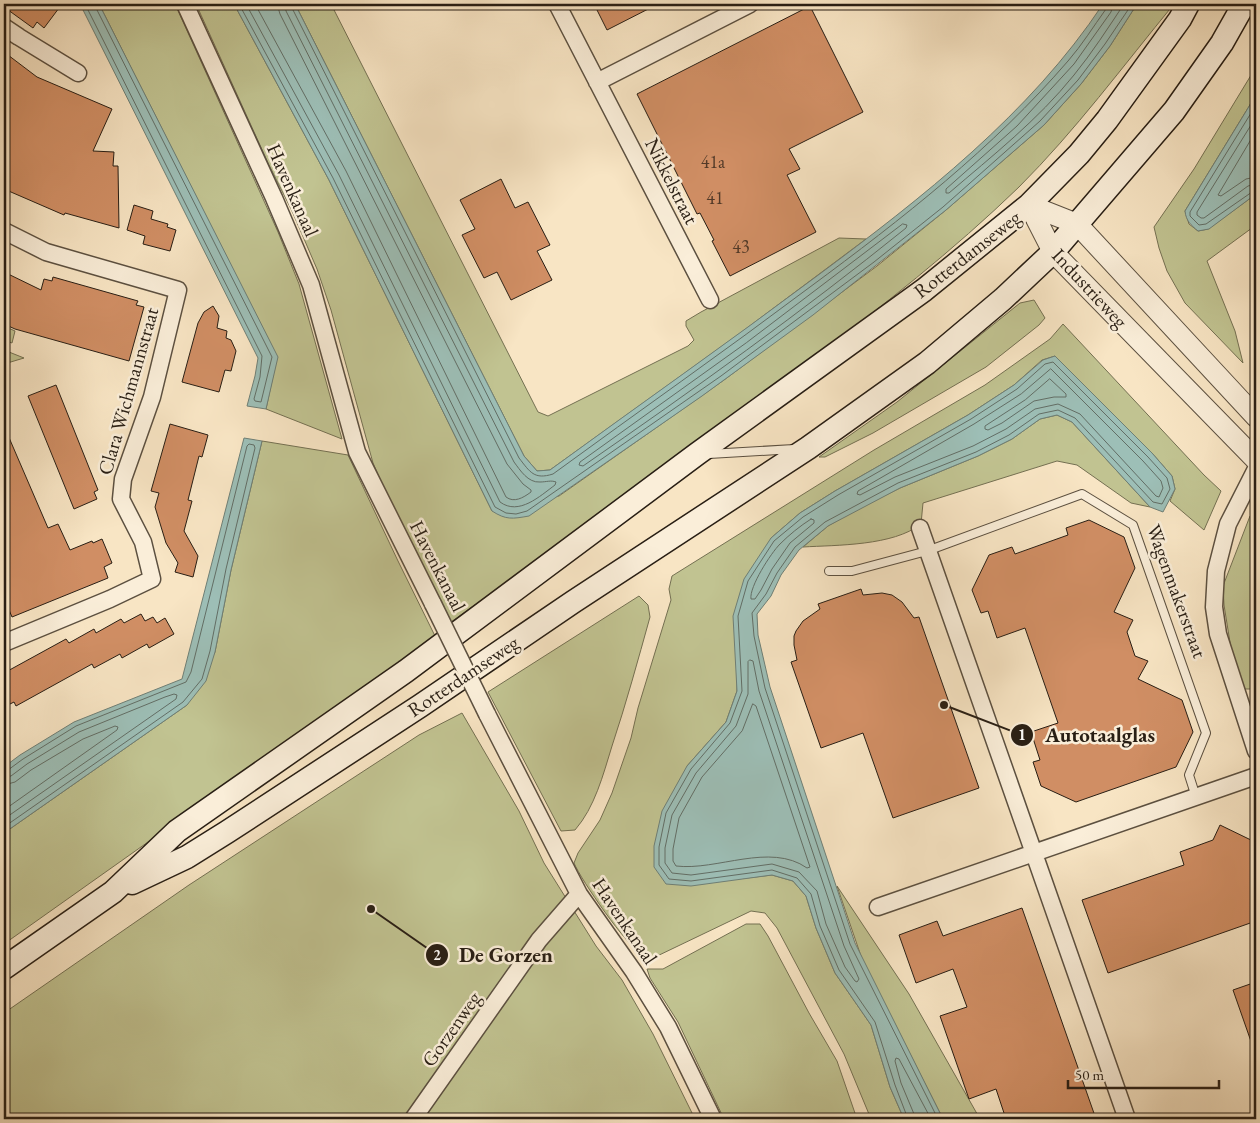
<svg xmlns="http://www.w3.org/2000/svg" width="1260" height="1123" viewBox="0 0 1260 1123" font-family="'EB Garamond',serif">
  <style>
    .green { fill: #c1c391; stroke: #747052 }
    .water { fill: #9dbfb7; stroke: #6e7f76 }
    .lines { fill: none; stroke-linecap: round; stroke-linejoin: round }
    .shore { stroke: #626e66; stroke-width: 1 }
    .building { fill: #d08e64; stroke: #281e14 }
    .service-casing { stroke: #5c5040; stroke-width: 10 }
    .minor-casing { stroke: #5c5040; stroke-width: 19 }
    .tertiary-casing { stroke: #5c5040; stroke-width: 22 }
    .secondary-casing { stroke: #281e14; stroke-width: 25 }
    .service { stroke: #faeed9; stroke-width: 8 }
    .minor { stroke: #faeed9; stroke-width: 16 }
    .tertiary { stroke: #faeed9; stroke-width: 20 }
    .secondary { stroke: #faeed9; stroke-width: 22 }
    .minor-bridge-casing { stroke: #5c5040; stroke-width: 19; stroke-linecap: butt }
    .minor-bridge { stroke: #faeed9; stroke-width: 16 }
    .labels { text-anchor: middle; stroke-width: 5; stroke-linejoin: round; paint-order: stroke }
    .number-label { font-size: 18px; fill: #523a28 }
    .street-label { font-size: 20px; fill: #281e14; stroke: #faeed9 }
    .leader { fill: none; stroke: #281e14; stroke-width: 2 }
    .callout-dot { fill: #281e14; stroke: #faeed9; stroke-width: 2 }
    .mark-label { font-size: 15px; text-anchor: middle; font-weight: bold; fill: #fff }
    .callout-label { font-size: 21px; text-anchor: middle; font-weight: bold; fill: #281e14; stroke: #faeed9; stroke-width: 5; stroke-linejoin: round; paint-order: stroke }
  </style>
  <rect width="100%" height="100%" fill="#f8e5c4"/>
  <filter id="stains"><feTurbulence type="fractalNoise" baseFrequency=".004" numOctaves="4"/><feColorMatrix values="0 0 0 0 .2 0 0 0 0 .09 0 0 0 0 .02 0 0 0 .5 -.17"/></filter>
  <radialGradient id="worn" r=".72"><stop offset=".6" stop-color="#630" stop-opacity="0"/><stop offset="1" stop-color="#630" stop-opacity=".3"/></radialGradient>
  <!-- green -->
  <path class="green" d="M99,4H175L278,232L299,284L342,439L266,409L277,357Z
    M196,4H234L329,180L492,511L559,496L724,380L877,266L946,210L1044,125L1081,84L1110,46L1137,4H1174C1123,66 1076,130 1019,187C953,251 881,307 809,362C692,452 571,536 451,622L390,502L373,463L331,310L317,269L292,211L269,165Z
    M295,4H331L538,412L548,416L688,346L694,340L686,326V321L701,312L839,238L866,239L739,334L550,470L537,471L524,456Z
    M1256,67V95L1185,211L1189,224L1198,231L1208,229L1256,194V225L1207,261L1235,331L1243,363L1185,303L1167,271L1159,248L1154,227L1194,169Z
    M1034,300L1045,318L1039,325L986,367L873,433L825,457H819L897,402L1020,303Z
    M1063,324L1204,475L1221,491L1204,530L1170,501L1175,489L1172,476L1152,453L1055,356L1042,360L1014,385L968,415L835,491L800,513L771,538L737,657V691L726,722L687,766L738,879L772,875L793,881L806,896L816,928L835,973L871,1025L890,1087L904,1119H871L844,1054L777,928L765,913L751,911L653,958C650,957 645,956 642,954C627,947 581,880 574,863L578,853L600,820L612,793L631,738L638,708L671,600L669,589L672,576L874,450L985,385L1050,339Z
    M4,326L15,331L12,343L4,340Z
    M4,350L24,358L4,364Z
    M1057,415L1072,422L1150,507L1131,503L1077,465L1057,461L923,503L921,524C893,546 837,545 803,547L828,526L857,509L900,488L978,456L1012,439L1040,419Z
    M262,441L348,455L398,561L436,638L4,944V833L187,705L215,652L231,570Z
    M1250,516L1256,520V689H1242L1233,661L1224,605L1223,586Z
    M639,596L648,605L650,617C638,660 626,704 612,746C603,775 595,807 575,830L561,831L488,692Z
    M462,713L519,811L544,863L596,946L622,980L653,1034L695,1119H4V1013L189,885L419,735Z
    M837,886L909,994L980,1119H943L862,959Z
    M746,924H760L768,936L809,1013L837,1061L857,1119H724L678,1022L650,978L647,969H663Z"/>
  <!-- water -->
  <path class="water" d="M80,4H99L278,357L266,409L247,406L255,376L258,358Z
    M234,4H295L524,456L537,471L550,470C639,405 729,342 817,276C922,198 1030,114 1103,4H1137L1110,46L1081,84L1044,125L946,210L813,315L702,396L529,516C512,519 506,520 492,511L329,180Z
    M1256,95V194L1209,229L1198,231C1191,225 1186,221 1185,211Z
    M1055,356L1152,453L1172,476L1175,489L1163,512L1150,507L1072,422L1057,415L1040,419L1012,439L978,456L900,488L828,526L799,550L781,575L771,596L757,614L758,635L770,687L855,943L943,1119H904L890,1087L871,1025L835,973L816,928L806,896L793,881L772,875L691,886L666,884L654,867V846L662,811L687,766L726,722L737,691L733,616L744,579L771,538L800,513L835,491L968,415L1014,385L1043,360Z
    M244,438L262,441L231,570L215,652L206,681L187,705L4,833V767L20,755L74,722L182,679Z"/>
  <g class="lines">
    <!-- shore -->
    <path class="shore" d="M85,4L262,356L260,377L254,399L255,401L261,402L272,357L96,8L95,4
      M239,4L333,178L495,507L506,513L516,514L527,511L721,376L874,262L943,207L1040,121L1078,80L1105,44L1132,4
      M246,4L339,175L500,502C519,516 540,496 555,485L556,482C551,480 546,482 540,482C528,483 520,470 514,462L286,11L285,4
      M255,4L346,171L506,497C514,503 523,498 531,492V490L523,484L507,464L280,14L277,4
      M291,4L292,8L519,458C530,472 534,480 553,474C639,411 725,351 810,287C902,219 993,148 1068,61C1082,45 1093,27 1106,9L1107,4
      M1113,4L1111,12L1074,64L1017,126L946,189V193H949C992,156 1038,120 1074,75C1092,53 1108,28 1124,4
      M1256,105L1190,212V216L1199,225L1206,224L1252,192L1256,191
      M1256,117L1197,212V215L1201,218H1204L1248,186L1256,184
      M1256,131L1218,195L1221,196L1246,179L1256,177
      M903,224L907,225L906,228C802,312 693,390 583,466L579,465L580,462L746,343Z
      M1051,369L1143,461L1161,481L1163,488L1159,497L1156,496L1080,414L1058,404L1035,409L1006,429L973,446L895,477L860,495L857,494L858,491L974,424L1021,394Z
      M1050,379L1066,394V397H1054L1034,401L1002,423L988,430L985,429V426L1025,400Z
      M811,519L814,520V523L790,543L772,569L761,590L755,599H751C749,587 771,553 780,544C789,535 800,526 811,519Z
      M750,660L753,661L759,691L844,946L859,979L857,982L855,981L845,967L826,924L817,891L799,872L772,864L691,875L672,873L665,863V848L672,815L696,773L736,726L748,694V662Z
      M753,704L756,706L810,867L807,868C770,842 717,871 676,866L673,861V849L679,818L702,777L742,731Z
      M4,771L8,770L23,759L76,726L186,682L191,672L247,446L249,444L254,445L255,448L226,569L210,651L202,679L183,702L4,827
      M4,777L11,776L27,764L79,732L165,697L174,694L177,695L176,699L4,819
      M4,785L15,782L31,770L83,739L115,726L118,727L117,730L4,810
      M908,1119L895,1085L875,1022L839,970L820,926L811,894L797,878L772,870L691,881L669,879L659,865V847L666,813L691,769L730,723L742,691L738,616L748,581L774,541L803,517L838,495L971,419L1017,389L1045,364L1053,362L1148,457L1167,478L1170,489L1162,504L1153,502L1075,418L1058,410L1039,414L1009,435L976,452L898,483L825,522L795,547L777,573L766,594L752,613L754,636L765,688L850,944L938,1119
      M914,1119V1114L901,1083L895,1061L896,1058L899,1059L931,1119"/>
  </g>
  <!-- building -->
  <path class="building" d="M4,4H62L44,28L37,22L33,28L4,7Z
    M594,4H658L607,30Z
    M810,6L863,112L789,149L800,169L787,175L816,232L730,276L712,241L714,240L700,213L697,214L637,94Z
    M4,52L37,77L112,109L93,151L114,152L113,166H118L119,228L65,213L64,215L4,189Z
    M501,179L515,208L528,202L550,245L537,251L552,280L511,300L497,272L484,278L462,235L475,229L460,200Z
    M134,205L153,211L151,219L168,224L167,227L176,230L170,251L143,244L145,236L127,230Z
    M4,272L41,290L44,279L52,281L53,277L138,301L136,305L144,307L129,361L15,329L4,324Z
    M213,306L219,316L217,328L227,331L226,338L231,340L236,351L231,371L225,370L219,392L182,382L198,323L204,312Z
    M56,385L98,490L94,492L97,499L74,509L28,396Z
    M170,424L208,435L202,457L199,456L188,500L192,501L184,531L198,556L193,577L175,572L178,563L166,543L155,507L159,493L151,491Z
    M4,426L48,528L58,524L70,550L92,541L93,543L102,539L112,563L104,567L108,578L12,617L4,598Z
    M1089,520L1124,537L1135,568L1114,612L1133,620L1127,632L1135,656L1148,661L1138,679L1182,700L1193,732L1176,767L1076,802L1041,786L1033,762L1040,760L1031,732L1058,723L1025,628L997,638L988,611L981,613L972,590L989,555L1012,547L1015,554L1068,535L1066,528Z
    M861,589L863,595L882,593L892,595L902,602L914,618L919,617L979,788L893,818L863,733L821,748L791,662L797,660L794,645V636L796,631L803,621L820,609L818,604Z
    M141,614L145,621L153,617L157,623L165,618L174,634L149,648L147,644L122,658L120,654L94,668L92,664L16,706L14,702L4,707V673L66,639L69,643L94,629L96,633L121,619L124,623Z
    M1220,825L1253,841L1256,850V921L1108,973L1082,900L1184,865L1180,852L1213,840Z
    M1022,908L1096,1119H1006L996,1089L969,1099L940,1016L967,1007L953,969L916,983L899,935L937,921L943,936Z
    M1256,982V1049L1254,1050L1233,990Z"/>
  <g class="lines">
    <!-- service casing -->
    <g class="service-casing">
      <path id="service" d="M709,454L794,449
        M829,571H852L927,551L1082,494L1133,525L1206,733L1189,775L1196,797"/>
    </g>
    <!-- minor casing -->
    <g class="minor-casing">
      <path id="minor" d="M185,4L274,198L311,285L357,452L433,604
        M557,4L710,300
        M4,27L19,37L78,73
        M597,82L750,4
        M4,231L46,252L178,290L152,397L123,479L121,499L143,542L152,579L110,599L4,643
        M1256,469L1228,524L1216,571L1214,607L1218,634L1256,751
        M920,528L1127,1119
        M487,714L579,894L634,972L668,1027L713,1119
        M878,907L1256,776
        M413,1119L539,940L579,894"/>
    </g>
    <!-- tertiary casing -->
    <g class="tertiary-casing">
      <path id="tertiary" d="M1029,205L1053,252L1256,460
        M1029,205L1077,224L1256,417"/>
    </g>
    <!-- secondary casing -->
    <g class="secondary-casing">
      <path id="secondary" d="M132,883L187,857L227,832L420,706L573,602L808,448L927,363L1003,299L1053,252L1174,111L1222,43L1244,4
        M4,968L113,892L177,831L406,671L697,454L924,290L1029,205L1079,154L1107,120L1180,19L1188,4"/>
    </g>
    <!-- service -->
    <use href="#service" class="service"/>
    <!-- minor -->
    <use href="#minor" class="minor"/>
    <!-- tertiary -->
    <use href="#tertiary" class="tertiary"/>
    <!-- secondary -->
    <use href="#secondary" class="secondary"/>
    <!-- minor-bridge casing -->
    <g class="minor-bridge-casing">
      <path id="minor-bridge" d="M433,604L487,714"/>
    </g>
    <!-- minor-bridge -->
    <use href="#minor-bridge" class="minor-bridge"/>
  </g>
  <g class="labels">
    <!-- number labels -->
    <g class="number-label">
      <text x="713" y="168">41a</text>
      <text x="715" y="204">41</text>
      <text x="741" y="253">43</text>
    </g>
    <!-- street labels -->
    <g class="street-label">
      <text transform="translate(672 181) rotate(63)" y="7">Nikkelstraat</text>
      <text transform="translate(293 190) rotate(66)" y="7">Havenkanaal</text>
      <text transform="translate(967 254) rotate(-38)" y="7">Rotterdamseweg</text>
      <text transform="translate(1090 288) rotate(47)" y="7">Industrieweg</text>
      <text transform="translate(128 391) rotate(-74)" y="7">Clara Wichmannstraat</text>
      <text transform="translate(438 566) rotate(63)" y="7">Havenkanaal</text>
      <text transform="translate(1177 591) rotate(70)" y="7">Wagenmakerstraat</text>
      <text transform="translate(463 676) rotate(-34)" y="7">Rotterdamseweg</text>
      <text transform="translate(625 921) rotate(56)" y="7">Havenkanaal</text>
      <text transform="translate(451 1029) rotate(-55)" y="7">Gorzenweg</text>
    </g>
  </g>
  <!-- callouts -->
  <path class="leader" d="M944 705L1022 735M371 909L437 955"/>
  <g class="callout-dot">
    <circle cx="944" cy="705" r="5"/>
    <circle cx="371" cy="909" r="5"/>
    <circle cx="1022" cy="735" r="12"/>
    <circle cx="437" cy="955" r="12"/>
  </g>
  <g class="mark-label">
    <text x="1022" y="740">1</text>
    <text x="437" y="960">2</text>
  </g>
  <g class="callout-label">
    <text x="1100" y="742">Autotaalglas</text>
    <text x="506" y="962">De Gorzen</text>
  </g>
  <!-- margin -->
  <rect width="1260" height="1123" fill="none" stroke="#f8e5c4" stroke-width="20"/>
  <rect x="5" y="5" width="1250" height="1113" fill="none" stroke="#281e14" stroke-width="2.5"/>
  <rect x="10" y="10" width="1240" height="1103" fill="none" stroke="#281e14"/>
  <!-- scale -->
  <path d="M1068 1080v8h151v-8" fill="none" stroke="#281e14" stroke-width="2.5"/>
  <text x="1075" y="1080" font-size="15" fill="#281e14" stroke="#faeed9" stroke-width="4" paint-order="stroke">50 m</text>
  <rect width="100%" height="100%" filter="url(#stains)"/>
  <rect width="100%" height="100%" fill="url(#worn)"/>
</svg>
